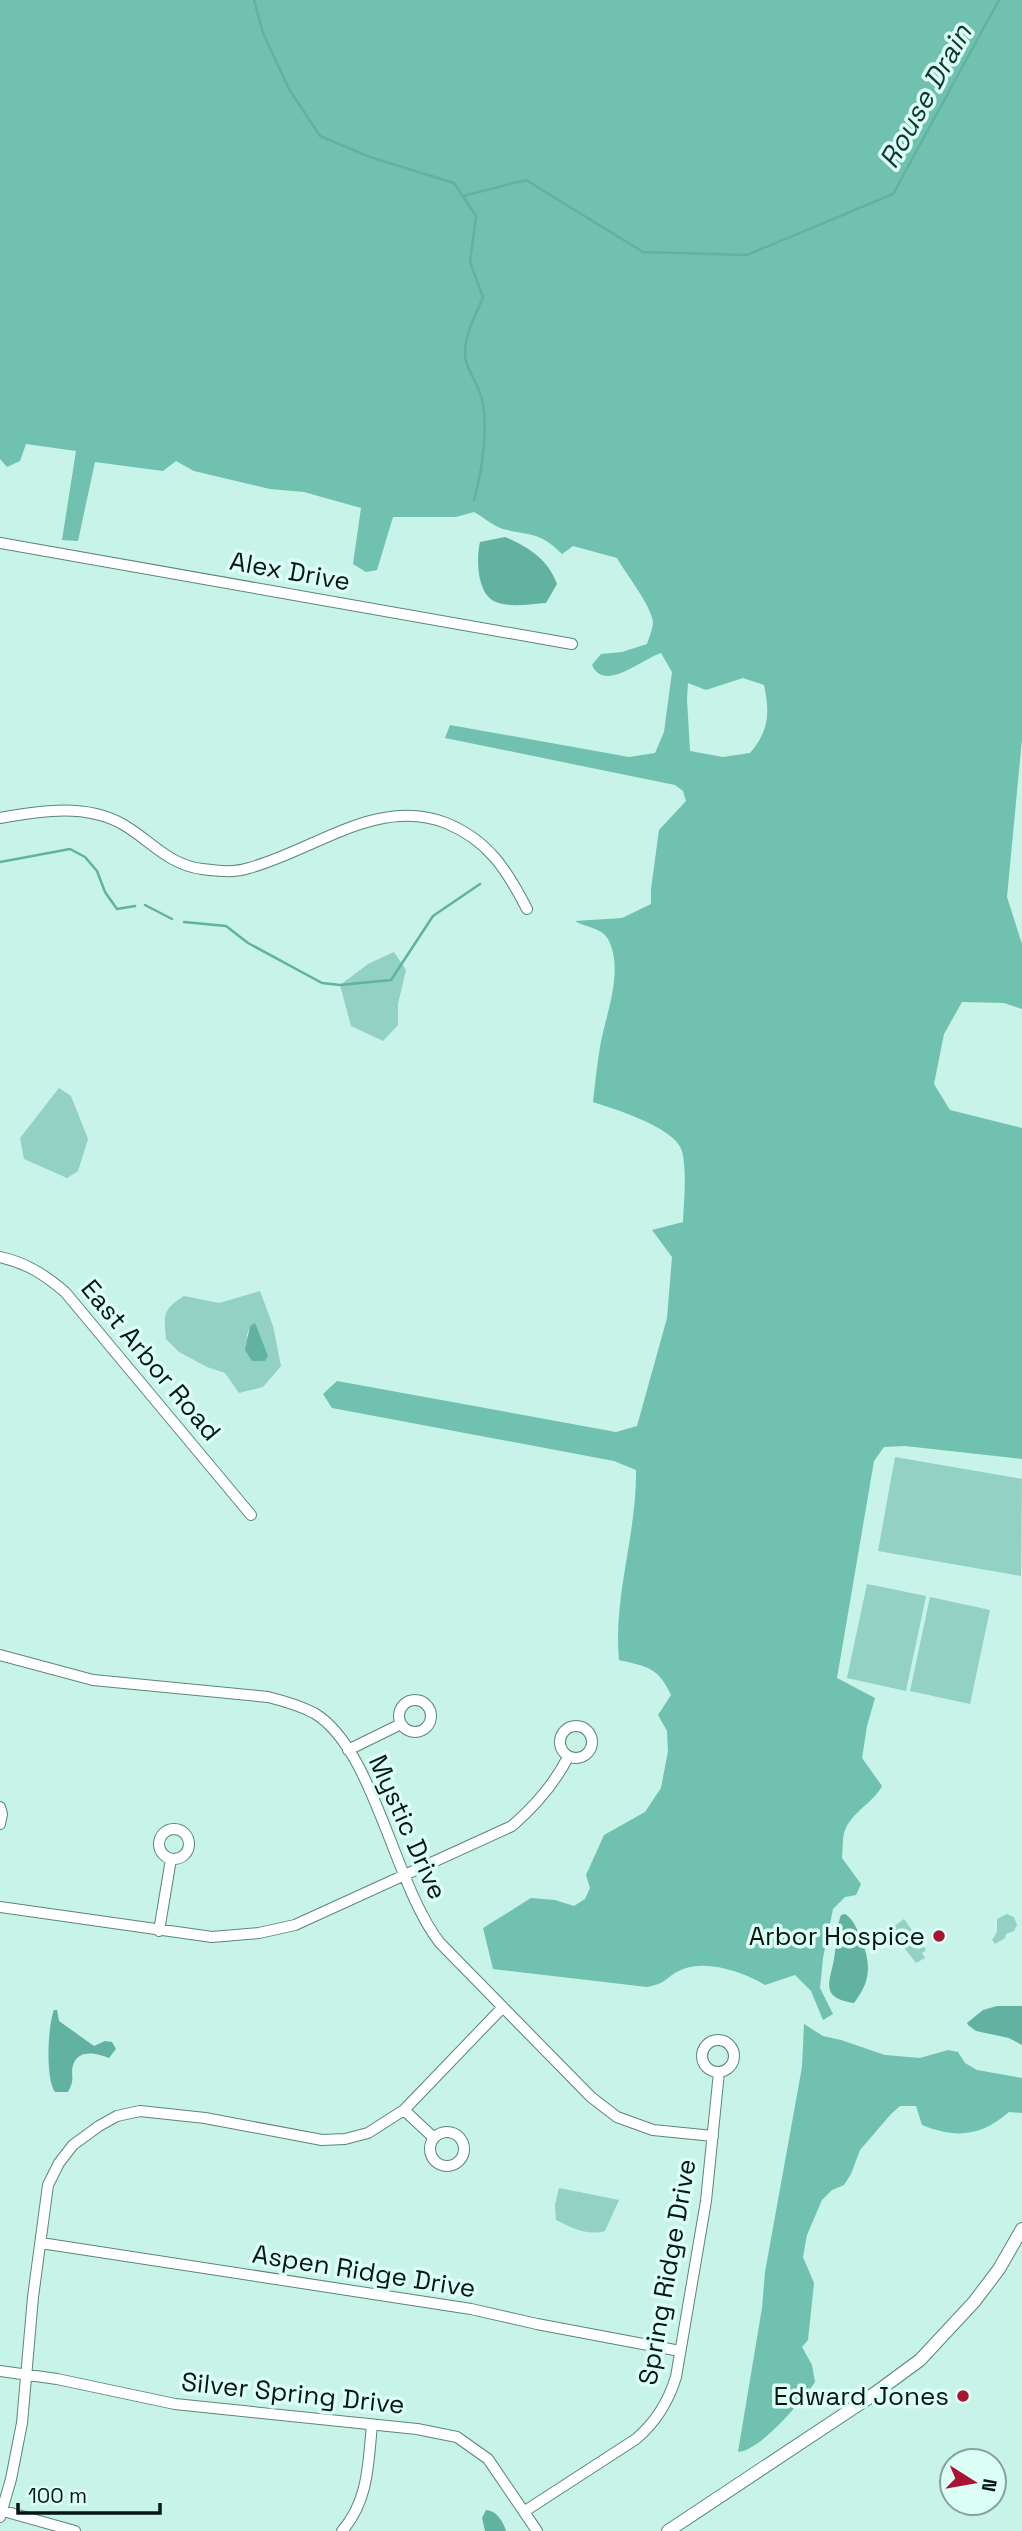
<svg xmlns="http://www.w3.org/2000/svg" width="1022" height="2531" viewBox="0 0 1022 2531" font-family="'Space Grotesk',sans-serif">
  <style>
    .green { fill: #92d1c3; fill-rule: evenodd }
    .forest { fill: #70c1b0; fill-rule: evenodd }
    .water { fill: #61b2a1 }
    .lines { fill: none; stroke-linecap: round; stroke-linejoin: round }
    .stream { stroke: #61b2a1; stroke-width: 2.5 }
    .minor-casing { stroke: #5c857c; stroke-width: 12 }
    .tertiary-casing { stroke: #5c857c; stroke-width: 14 }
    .minor { stroke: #fff; stroke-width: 10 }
    .tertiary { stroke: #fff; stroke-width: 12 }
    .poi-dot { fill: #aa1331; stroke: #dbfef5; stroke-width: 2.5 }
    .labels { text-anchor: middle; stroke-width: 7; stroke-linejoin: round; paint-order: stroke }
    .street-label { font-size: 26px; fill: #061713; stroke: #dbfef5 }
    .poi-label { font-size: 26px; fill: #061713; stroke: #dbfef5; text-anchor: end }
    .water-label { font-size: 28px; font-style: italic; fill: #103730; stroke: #dbfef5 }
  </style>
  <rect width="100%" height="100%" fill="#c7f3e8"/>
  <!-- green -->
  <path class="green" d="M394,952L406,970L398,1004V1025L383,1041L351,1026L340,985L368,964Z
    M59,1088L71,1096L88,1139L78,1171L67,1178L24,1159L20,1138Z
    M260,1291L273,1326L281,1366L263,1387L239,1393L225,1373L207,1367L179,1352L166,1339C164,1315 162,1310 184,1296L219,1303ZM255,1324L265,1361H252L247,1335L250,1326Z
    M895,1457L1022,1479L1021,1576L878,1551Z
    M867,1584L926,1596L906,1691L847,1678Z
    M930,1597L990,1610L970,1704L910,1691Z
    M1007,1914L1014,1917L1017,1925L1014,1931L1006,1934L1005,1938L995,1944L992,1940L997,1932V1919Z
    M904,1919L926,1950L922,1953L925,1958L916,1963L892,1932L893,1927Z
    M559,2188L619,2200L605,2231C588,2236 572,2228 556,2220L555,2205Z"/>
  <!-- forest -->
  <path class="forest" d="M0,0H1022V739L1007,897L1022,944V1009L1004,1003L962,1002L944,1034L934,1084L950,1110L1022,1128V1459L905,1446L884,1447L874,1461L837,1678L875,1698L867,1726L862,1758L882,1786C874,1802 852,1812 845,1830C842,1837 843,1850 842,1858L861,1884L856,1895L845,1897L833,1909L823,1958L820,1988L833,2014L823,2020L811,1991L795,1975L765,1985C743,1972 706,1959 681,1970C666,1976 669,1983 647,1987L493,1969L483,1928L531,1898L555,1900L574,1906L585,1899L590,1888L586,1875L604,1835L645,1812L661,1788L668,1751L667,1731L658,1715L671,1695C658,1667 648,1667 619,1660C613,1596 637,1534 636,1470L614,1461L332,1408L323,1394L337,1381L616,1432L637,1426L667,1318L672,1257L652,1230L683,1222C684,1201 687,1171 682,1151C676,1128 615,1109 593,1102C595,1084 597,1065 600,1047C605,1016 625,971 608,939C601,927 586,928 575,921L622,918L651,904V889L659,830L686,801L683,791L675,785L445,738L450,725L629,757L655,753L664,732L672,672L661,653C642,659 604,693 592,665L601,654L622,652L647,644C649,638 653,628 653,622C651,605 626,574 617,558L573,546L562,554C539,531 531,536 503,529C493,526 483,517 474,512L456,517H393L377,570L366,572L353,564L361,508L304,492L270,489L194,471L176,461L163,471L95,462L78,541L62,540L76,451L26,444L20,461L7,467L0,459ZM743,678L764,685C770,713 769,731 750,753L723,757L690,751L687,699L688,683L706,690Z
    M804,2024L823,2036L841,2040L885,2055L920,2058L948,2050L958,2052L965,2063L977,2070L1022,2078V2113L1009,2112C981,2136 957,2139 922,2125L916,2106H900L891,2114L860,2150L851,2174L844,2185L832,2190L822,2200L807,2235L803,2257L814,2283L808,2340L802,2347L812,2365L815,2382C803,2400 759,2452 738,2452L762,2308L765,2272L802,2067Z"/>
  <!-- water -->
  <path class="water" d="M505,537C528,547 548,559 557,584L546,603C531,604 511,608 496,602C477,595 476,559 480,542Z
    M255,1323L268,1356L265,1361H252L245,1350L250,1326Z
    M845,1914C853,1919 856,1927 860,1936C871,1963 872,1979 854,2003C819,1998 830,1982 834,1959C837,1942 835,1931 841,1915Z
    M997,2006H1022V2045L1009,2038L976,2031L968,2025L967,2023L983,2010Z
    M54,2010H57L59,2021L94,2046L105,2041L112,2042L116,2049L109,2058C98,2054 79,2048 73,2065C70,2076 76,2077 68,2092H55C45,2078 48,2025 54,2010Z
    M486,2510C497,2511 503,2521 506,2531H485L482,2518Z"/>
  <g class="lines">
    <!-- stream -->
    <path class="stream" d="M254,0L263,33L289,89L320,136L370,157L454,183L476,216L470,262L483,297C476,315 465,333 465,353C464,365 476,381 480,393C490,419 482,473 474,500
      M463,196L526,180L643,252L747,255L893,194L999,0
      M0,862L70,849L85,857L97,871L105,892L117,909L135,906
      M145,905L172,919
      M184,922L226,926L248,943L322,983L340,985L391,980L433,916L480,884"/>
    <!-- minor casing -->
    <g class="minor-casing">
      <path id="minor" d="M0,543L572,644
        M0,818C41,811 86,803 124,825C151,841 169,865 202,869C218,871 234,873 249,868C313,851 378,796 446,823C488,840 507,870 527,909
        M0,1257C27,1263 45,1275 65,1292L251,1515
        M0,1655L93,1680L268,1697C284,1701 299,1705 314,1713C374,1748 394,1885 440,1943L591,2097L617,2117L653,2130L713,2136
        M399 1716a16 16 0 1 1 32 0a16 16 0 1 1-32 0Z
        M560 1742a16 16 0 1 1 32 0a16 16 0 1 1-32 0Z
        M348,1750L401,1724
        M0,1807L2,1814L0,1824
        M159 1844a15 15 0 1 1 30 0a15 15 0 1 1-30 0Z
        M0,1907L212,1937L259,1933L295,1925L512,1826C535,1806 554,1785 568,1757
        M159,1931L171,1859
        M702 2056a16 16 0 1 1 32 0a16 16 0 1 1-32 0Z
        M404,2110L434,2138
        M430 2149a17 17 0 1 1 34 0a17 17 0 1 1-34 0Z
        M41,2243L471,2309L537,2324L680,2351
        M0,2371L57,2379L175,2404L417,2429L457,2437L488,2459L537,2531
        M0,2510L75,2531
        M525,2511L636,2439C656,2422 668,2403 676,2377L706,2201L719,2072
        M0,2517L11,2479L22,2423L33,2297L48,2185L59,2163L73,2145L99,2126L117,2116L140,2111L205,2118L322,2140L345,2139L368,2133L404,2110L503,2007
        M342,2531C369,2500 368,2463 372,2425"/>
    </g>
    <!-- tertiary casing -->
    <g class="tertiary-casing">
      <path id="tertiary" d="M668,2531L867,2399L920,2360L974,2302L999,2269L1022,2229"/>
    </g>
    <!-- minor -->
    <use href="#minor" class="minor"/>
    <!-- tertiary -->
    <use href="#tertiary" class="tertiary"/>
  </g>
  <!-- markers -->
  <g class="poi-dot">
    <circle cx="939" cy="1936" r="7"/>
    <circle cx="963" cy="2396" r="7"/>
  </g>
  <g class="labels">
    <!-- street labels -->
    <g class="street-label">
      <text transform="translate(290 571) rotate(10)" y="9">Alex Drive</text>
      <text transform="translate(151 1360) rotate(50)" y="9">East Arbor Road</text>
      <text transform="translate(408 1827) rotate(66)" y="9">Mystic Drive</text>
      <text transform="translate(364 2271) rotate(9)" y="9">Aspen Ridge Drive</text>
      <text transform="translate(667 2272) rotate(-80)" y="9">Spring Ridge Drive</text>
      <text transform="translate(293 2393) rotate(6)" y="9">Silver Spring Drive</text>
    </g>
    <!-- poi labels -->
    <g class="poi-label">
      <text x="925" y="1945">Arbor Hospice</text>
      <text x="949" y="2405">Edward Jones</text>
    </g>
    <!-- water labels -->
    <g class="water-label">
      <text transform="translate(925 96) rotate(-61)" y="10">Rouse Drain</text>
    </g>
  </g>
  <!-- north arrow -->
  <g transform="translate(973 2482) rotate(101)"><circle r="33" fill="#dbfef5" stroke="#86a29b" stroke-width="2"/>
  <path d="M0-5L12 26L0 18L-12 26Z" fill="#aa1331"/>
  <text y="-10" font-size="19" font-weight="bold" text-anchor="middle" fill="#061713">N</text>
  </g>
  <!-- scale -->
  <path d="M18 2503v10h142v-10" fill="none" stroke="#061713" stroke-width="3.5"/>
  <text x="28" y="2503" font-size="21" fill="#061713" stroke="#dbfef5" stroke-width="5" paint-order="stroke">100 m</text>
</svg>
